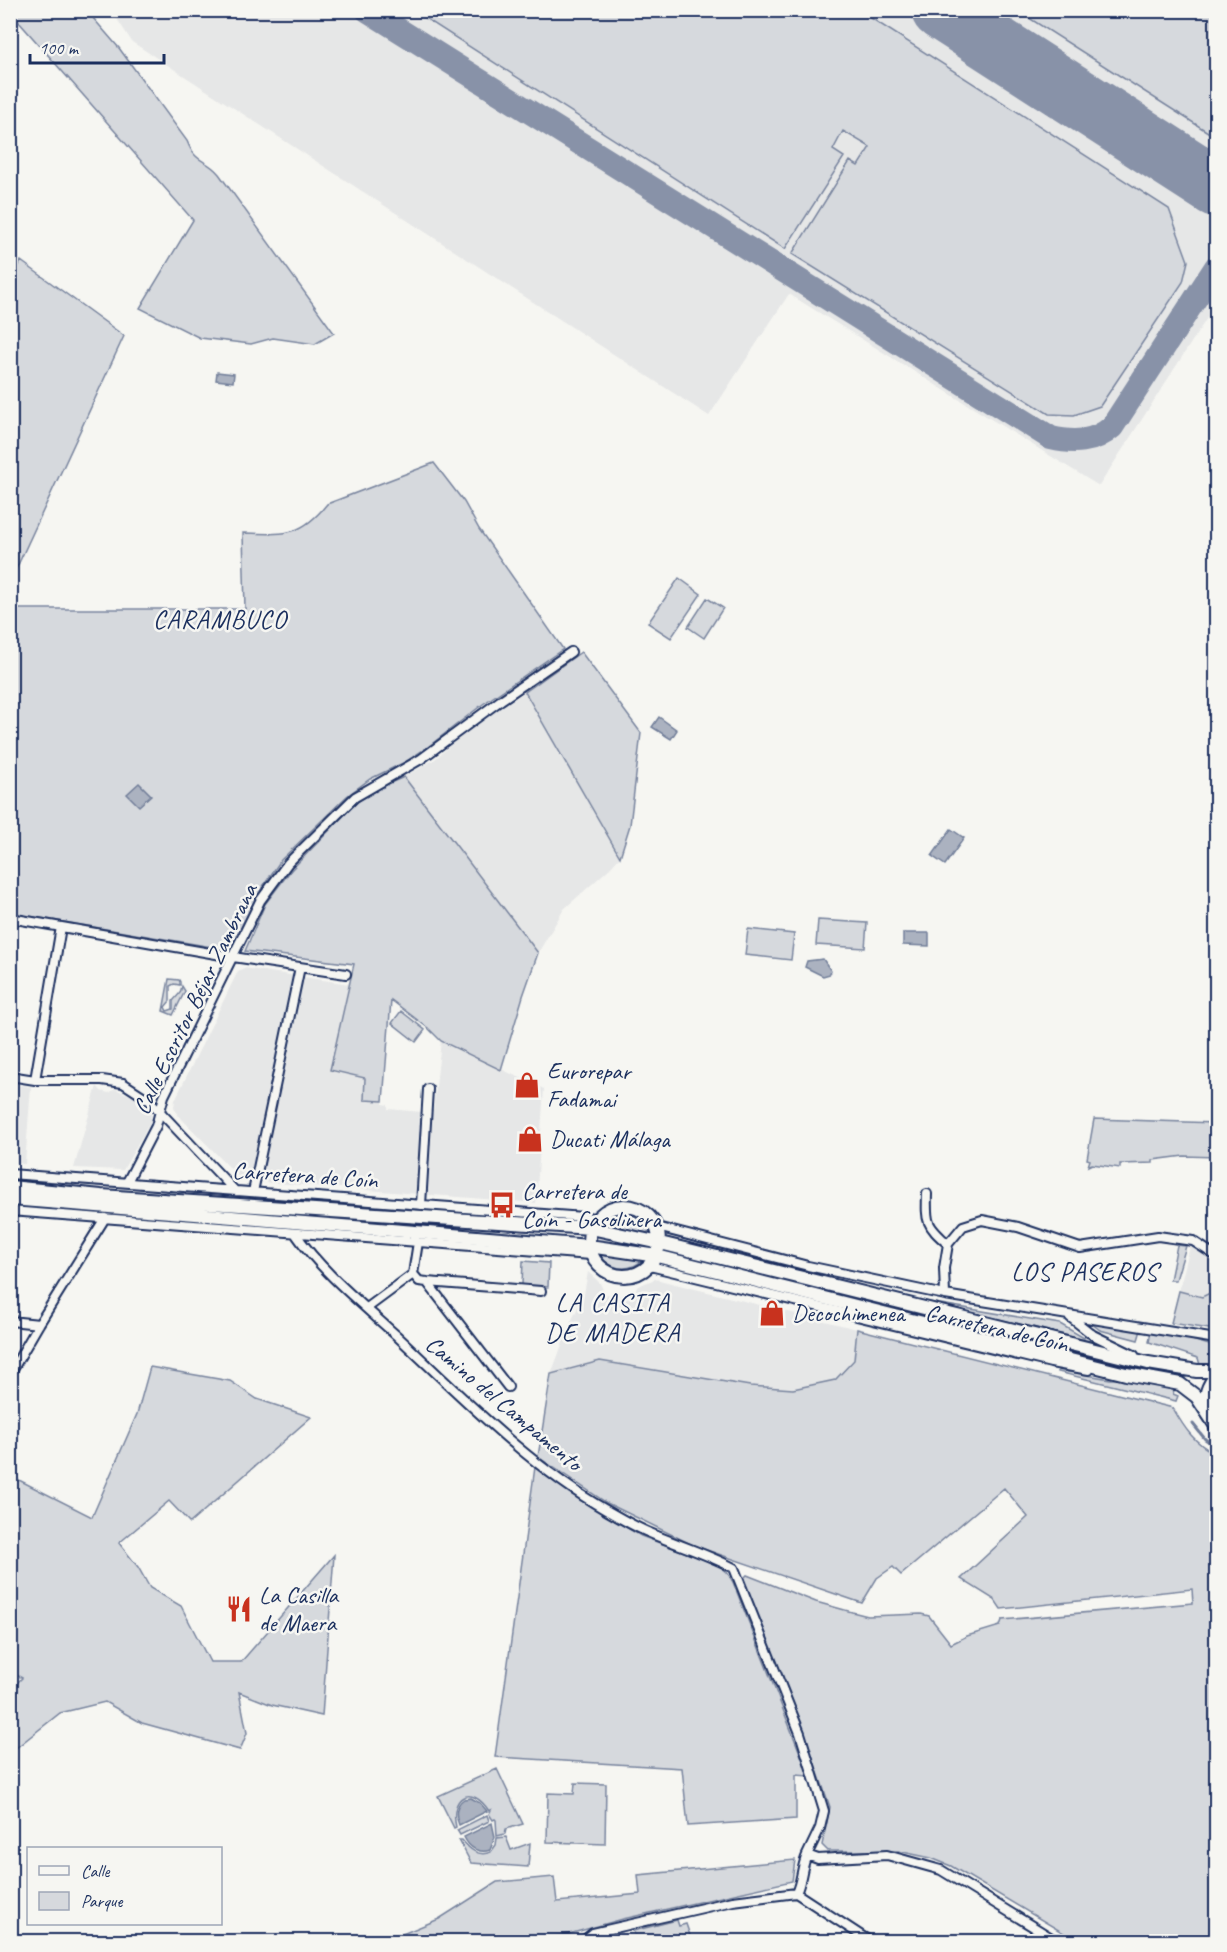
<svg xmlns="http://www.w3.org/2000/svg" width="1227" height="1952" viewBox="0 0 1227 1952" font-family="Caveat,sans-serif">
  <style>
    .built { fill: #e6e7e7 }
    .green { fill: #d6d9dd; stroke: #78849e; stroke-width: 1.5 }
    .water { fill: #abb2c0; stroke: #717e99; stroke-width: 1.5 }
    .lines { fill: none; stroke-linecap: round; stroke-linejoin: round }
    .stream { stroke: #717e99; stroke-width: 3 }
    .taxiway { stroke: #8892a8; stroke-width: 24 }
    .runway { stroke: #8892a8; stroke-width: 60 }
    .minor-casing { stroke: #1b2f5e; stroke-width: 12 }
    .primary-casing { stroke: #1b2f5e; stroke-width: 16 }
    .minor { stroke: #f6f6f2; stroke-width: 8 }
    .primary { stroke: #f6f6f2; stroke-width: 12 }
    .labels { text-anchor: middle; stroke-width: 5; stroke-linejoin: round; paint-order: stroke }
    .street-label { font-size: 24px; fill: #1b2f5e; stroke: #f6f6f2 }
    .poi-label { font-size: 24px; fill: #1b2f5e; stroke: #f6f6f2; text-anchor: start }
    .neighbourhood-label { font-size: 26px; letter-spacing: 1.5px; fill: #1b2f5e; stroke: #f6f6f2 }
  </style>
  <rect width="100%" height="100%" fill="#f6f6f2"/>
  <filter id="ink" filterUnits="userSpaceOnUse"><feTurbulence type="fractalNoise" baseFrequency=".0167" numOctaves="2"/><feDisplacementMap in="SourceGraphic" scale="12" xChannelSelector="R" yChannelSelector="G"/><feConvolveMatrix kernelMatrix="1 2 1 2 8 2 1 2 1" color-interpolation-filters="sRGB"/></filter>
  <g filter="url(#ink)">
    <!-- built -->
    <path class="built" d="M112,11H1216V304L1099,486L789,294L709,416L132,42Z
      M525,692L620,857L610,868L564,909L538,953L404,777L435,759L472,726Z
      M244,968L349,984L330,1069L365,1078L364,1100L383,1101V1104L388,1105V1109L433,1113L441,1041L544,1089L536,1203L262,1182L239,1177L178,1115L174,1107L175,1100L238,971Z
      M10,1083L31,1087L25,1164L11,1163Z
      M97,1086L101,1091L109,1093L115,1089L136,1098L145,1104L151,1114V1121L123,1170L74,1168Z
      M1190,1247L1199,1250L1216,1263V1290L1202,1297L1179,1291Z
      M588,1272L600,1283L605,1294L630,1298L638,1286L655,1279L857,1329L854,1360L835,1380L793,1389L750,1386L600,1361L551,1374L570,1324L584,1294Z"/>
    <!-- green -->
    <path class="green" d="M10,11H87L119,48L187,141C197,166 205,157 219,174L334,333L315,344L273,338L251,344L200,338L140,308L193,220L11,13Z
      M414,11H860L1169,209L1188,261L1183,282L1100,406L1074,415L1049,414L792,254L850,161L858,166L870,147L843,131L833,150L844,157L785,249Z
      M1018,11H1216V136L1211,134Z
      M21,261L124,336L11,580L10,284Z
      M434,463L464,502L479,529L563,649L483,704L429,746L405,762L370,779L347,796L281,860L262,888L230,950L11,913L10,609H245L243,533C283,534 300,538 327,504Z
      M679,578L701,594L671,638L648,623Z
      M707,598L723,608L704,638L688,627Z
      M581,652L641,733L630,825L620,857L525,692Z
      M404,777L538,953L523,996L501,1070L441,1041L428,1028L391,1000L383,1101L364,1100L365,1078L330,1070L354,964L245,951L265,904L291,870L357,802L381,787Z
      M818,920L867,923L865,948L816,945Z
      M748,929L794,934L791,960L745,955Z
      M169,979L179,980L180,982V985L174,984L170,986V1001L165,1007L167,1011L173,1009V1001L180,993L182,986L185,991L173,1015L163,1011Z
      M401,1011L425,1030L416,1042L392,1023Z
      M1094,1119L1216,1123V1157L1184,1156L1153,1160V1163L1120,1164V1168L1092,1164L1088,1166L1090,1160L1087,1159Z
      M617,1215C632,1213 643,1219 649,1233L602,1225Z
      M1177,1245L1186,1246L1176,1280H1170Z
      M597,1250L644,1259C628,1274 607,1270 597,1250Z
      M676,1252L1171,1374L1186,1377L1183,1380L676,1254Z
      M523,1261L549,1263L548,1287L522,1285Z
      M1216,1290V1330L1171,1323L1179,1291L1202,1297Z
      M929,1302L1060,1324L1084,1338L1086,1336L1090,1339L1089,1341Z
      M1080,1319L1141,1330L1138,1340L1100,1330L1092,1324H1086Z
      M857,1329L1173,1408C1184,1428 1195,1444 1216,1454V1941H1077L951,1866L931,1858L898,1851H828L822,1845L830,1807L816,1767L743,1579L747,1575L752,1577L816,1602L852,1612L868,1616L921,1614L929,1616L951,1644L967,1636L1000,1626L1002,1620L1193,1603L1192,1589L1001,1609L995,1600L961,1579L1028,1517L1004,1488L901,1575L893,1567L877,1578L862,1603L695,1546L607,1503L538,1457L551,1374L600,1361L750,1386L793,1389L835,1380L854,1360Z
      M1151,1331L1185,1338L1216,1347V1363L1200,1365L1198,1358L1149,1342Z
      M150,1367L230,1381L257,1399L311,1417L190,1523L169,1501L119,1543L138,1567L150,1588L181,1606L210,1662H241L334,1555L322,1716L272,1705L239,1692L247,1733L240,1750L142,1723L105,1702L60,1713L11,1752V1689L22,1678L11,1672V1476L92,1517L137,1414Z
      M1058,1370L1110,1379H1132L1174,1390L1173,1394L1178,1396L1176,1401L1058,1372Z
      M535,1467L602,1513L641,1536L717,1564L727,1572L733,1582L809,1776L796,1775V1819L688,1826L682,1768L495,1757Z
      M497,1769L523,1824L506,1829L505,1834L497,1836L496,1820L495,1819L493,1820L489,1814L491,1810L489,1811C471,1783 449,1797 456,1827L454,1828L438,1796Z
      M575,1783L606,1784L605,1844L547,1842L548,1793L574,1794Z
      M487,1815L489,1821L460,1835L457,1830Z
      M506,1837L511,1850L530,1843L528,1867L471,1863L459,1840H462C470,1850 478,1857 491,1852L496,1845L497,1838Z
      M795,1860L792,1881L623,1919L569,1934L531,1941H389L390,1939L439,1919L497,1882L554,1877L557,1902L640,1894L638,1875Z
      M677,1920L679,1926L686,1924L692,1941H638L633,1931Z"/>
    <!-- water -->
    <path class="water" d="M217,372L234,374L233,382L216,380Z
      M659,717L677,730L671,739L652,727Z
      M139,783L151,795L139,806L127,794Z
      M951,829L964,838L945,865L932,856Z
      M903,933H929V946L903,945Z
      M823,959L831,971L830,974L823,976L805,967L807,961Z
      M471,1798L480,1803L487,1811L459,1825C455,1816 455,1805 464,1799Z
      M492,1823L495,1837L490,1850C479,1854 469,1848 464,1837Z"/>
    <g class="lines">
      <!-- stream -->
      <path class="stream" d="M1193,1424L1205,1439L1216,1447"/>
      <!-- taxiway -->
      <path class="taxiway" d="M367,10L1051,438C1073,443 1094,443 1112,427L1216,267
        M1216,186V188"/>
      <!-- runway -->
      <path class="runway" d="M941,10L1216,187"/>
      <!-- minor casing -->
      <g class="minor-casing">
        <path id="minor" d="M10,918L233,957L346,974
          M10,1076L35,1080H102L123,1083L149,1100L235,1191
          M35,1080L61,927
          M10,1174L597,1218
          M127,1182L156,1126L164,1096L260,901L288,863L355,797L421,759L501,700L571,652
          M253,1192L300,967
          M927,1194C926,1222 926,1225 948,1244
          M421,1205L428,1089
          M10,1211L591,1255
          M657,1227L808,1266L945,1295L1216,1339
          M295,1233C322,1272 362,1304 397,1336C461,1396 529,1466 606,1510C620,1518 635,1527 650,1533C678,1545 707,1554 734,1568L800,1733L824,1811L820,1828L807,1855
          M650,1266L1051,1363L1089,1370
          M413,1274L419,1281L427,1282L541,1291
          M427,1282L508,1387
          M945,1295L944,1268L948,1244L963,1226L982,1220L1018,1227L1080,1248L1158,1236L1193,1241L1216,1256
          M367,1308L413,1274L418,1242
          M1070,1317L1093,1335L1134,1355
          M10,1321L39,1324
          M10,1374L39,1324L105,1218
          M796,1893C802,1881 801,1868 807,1855L818,1859L887,1855L941,1870L1058,1942
          M796,1893L871,1942
          M582,1942L593,1933L733,1901L796,1893"/>
      </g>
      <!-- primary casing -->
      <g class="primary-casing">
        <path id="primary" d="M10,1187L101,1196L591,1228L660,1243L1148,1363L1197,1371H1216
          M10,1199L589,1246L657,1256L1126,1374L1180,1384L1197,1397L1216,1426
          M589 1241a35 35 0 1 1 70 0a35 35 0 1 1-70 0Z
          M1206,1409C1205,1395 1207,1386 1216,1376"/>
      </g>
      <!-- minor -->
      <use href="#minor" class="minor"/>
      <!-- primary -->
      <use href="#primary" class="primary"/>
    </g>
  </g>
  <!-- icons -->
  <defs>
    <g id="shop-bare" transform="scale(2.07)"><path d="M-5-2.5h2.3a2.7 3.5 0 0 1 5.4 0H5L5.5 6h-11ZM-1.5-2.5h3a1.5 2.3 0 0 0-3 0Z" fill="#c8321e" stroke="#f6f6f2" stroke-width="2.5" paint-order="stroke"/></g>
    <g id="bus-bare" transform="scale(2.07)"><path d="M-5-6H5V4H4V6H2V4H-2V6H-4V4H-5ZM-3.5-4V0h7V-4ZM-3.5 1.2v1.5H-2V1.2ZM2 1.2v1.5H3.5V1.2Z" fill="#c8321e" stroke="#f6f6f2" stroke-width="2.5" paint-order="stroke"/></g>
    <g id="restaurant-bare" transform="scale(2.07)"><path d="M-5-6h1v4h1v-4h1v4h1v-4h1v5L-1.5 .5V6h-2V.5L-5-1ZM5-6V6H3V1.5H1.5Q1.5-4 5-6Z" fill="#c8321e" stroke="#f6f6f2" stroke-width="2.5" paint-order="stroke"/></g>
  </defs>
  <g fill-rule="evenodd">
    <use href="#shop-bare" x="527" y="1085"/>
    <use href="#shop-bare" x="530" y="1139"/>
    <use href="#bus-bare" x="502" y="1205"/>
    <use href="#shop-bare" x="772" y="1313"/>
    <use href="#restaurant-bare" x="239" y="1609"/>
  </g>
  <g class="labels">
    <!-- street labels -->
    <g class="street-label">
      <text transform="translate(195 999) rotate(-64)" y="8">Calle Escritor Béjar Zambrana</text>
      <text transform="translate(305 1175) rotate(4)" y="8">Carretera de Coín</text>
      <text transform="translate(997 1328) rotate(13)" y="8">Carretera de Coín</text>
      <text transform="translate(504 1403) rotate(40)" y="8">Camino del Campamento</text>
    </g>
    <!-- poi labels -->
    <g class="poi-label">
      <text x="547" y="1079">Eurorepar<tspan x="547" dy="28">Fadamai</tspan></text>
      <text x="550" y="1147">Ducati Málaga</text>
      <text x="522" y="1199">Carretera de<tspan x="522" dy="28">Coín - Gasolinera</tspan></text>
      <text x="792" y="1321">Decochimenea</text>
      <text x="259" y="1603">La Casilla<tspan x="259" dy="28">de Maera</tspan></text>
    </g>
    <!-- neighbourhood labels -->
    <g class="neighbourhood-label">
      <text x="220" y="628">CARAMBUCO</text>
      <text x="1085" y="1280">LOS PASEROS</text>
      <text x="613" y="1311">LA CASITA<tspan x="613" dy="30">DE MADERA</tspan></text>
    </g>
  </g>
  <!-- margin -->
  <rect width="1227" height="1952" fill="none" stroke="#f6f6f2" stroke-width="36"/>
  <rect x="18" y="18" width="1191" height="1916" fill="none" stroke="#1b2f5e" stroke-width="2" filter="url(#ink)"/>
  <!-- legend -->
  <rect x="27" y="1847" width="195" height="78" fill="#f6f6f2" stroke="#9ea6b7" stroke-width="1.5"/>
  <rect x="39" y="1866" width="30" height="9" fill="#f6f6f2" stroke="#9ea6b7" stroke-width="1.5"/>
  <text x="81" y="1877" font-size="18" fill="#1b2f5e">Calle</text>
  <rect x="39" y="1892" width="30" height="18" fill="#d6d9dd" stroke="#9ea6b7" stroke-width="1.5"/>
  <text x="81" y="1907" font-size="18" fill="#1b2f5e">Parque</text>
  <!-- scale -->
  <path d="M30 54v9h134v-9" fill="none" stroke="#1b2f5e" stroke-width="3"/>
  <text x="39" y="54" font-size="18" fill="#1b2f5e" stroke="#f6f6f2" stroke-width="4.5" paint-order="stroke">100 m</text>
</svg>
